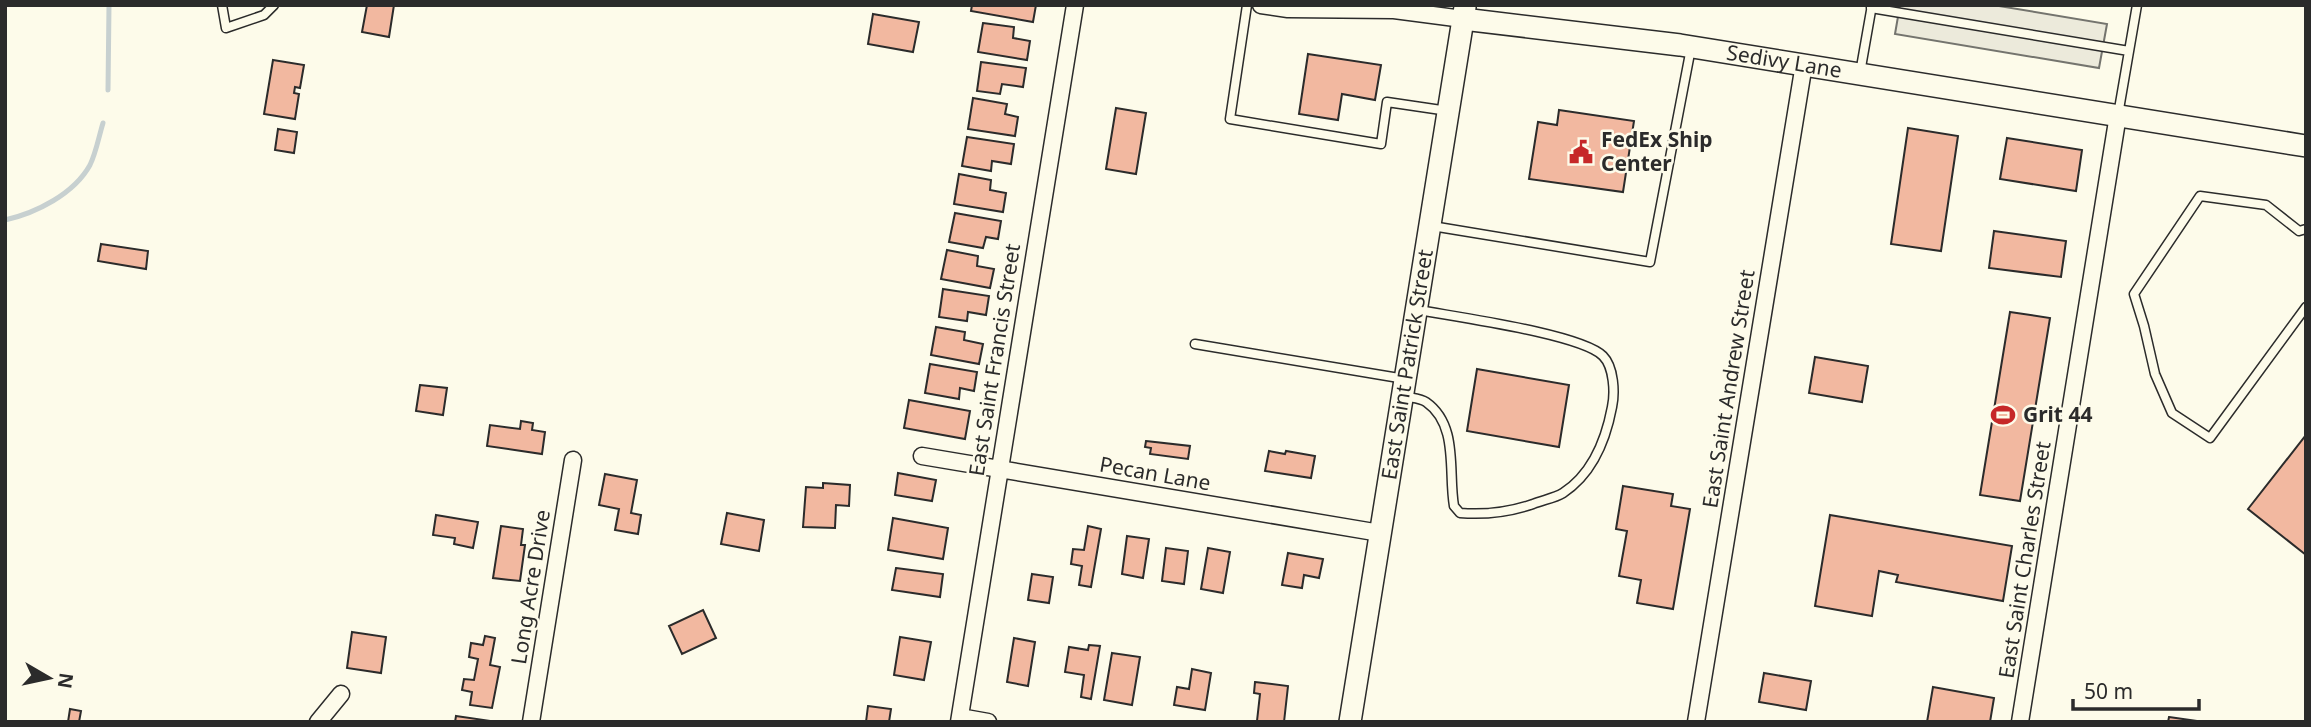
<svg xmlns="http://www.w3.org/2000/svg" width="2311" height="727" viewBox="0 0 2311 727" font-family="'Noto Sans',sans-serif">
  <style>
    .parking { fill: #eceadb; stroke: #74746e; stroke-width: 2 }
    .lines { fill: none; stroke-linecap: round; stroke-linejoin: round }
    .stream { stroke: #c7d0d0; stroke-width: 5 }
    .building { fill: #f2b8a0; stroke: #2b2b2b; stroke-width: 2 }
    .lane-casing { stroke: #2b2b2b; stroke-width: 11 }
    .street-casing { stroke: #2b2b2b; stroke-width: 19 }
    .secondary-casing { stroke: #2b2b2b; stroke-width: 24 }
    .lane { stroke: #fdfbea; stroke-width: 8 }
    .street { stroke: #fdfbea; stroke-width: 16 }
    .secondary { stroke: #fdfbea; stroke-width: 21 }
    .labels { text-anchor: middle; stroke-width: 5; stroke-linejoin: round; paint-order: stroke }
    .street-label { font-size: 21px; fill: #2b2b2b; stroke: #fdfbea }
    .poi-label { font-size: 21px; font-weight: bold; fill: #2b2b2b; stroke: #fdfbea; text-anchor: start }
  </style>
  <rect width="100%" height="100%" fill="#fdfbea"/>
  <!-- parking -->
  <path class="parking" d="M1900,5H1993L2107,24L2099,68L1895,34Z"/>
  <g class="lines">
    <!-- stream -->
    <path class="stream" d="M108,90L109,5
      M5,220C36,213 74,194 90,165C96,153 99,136 103,123"/>
  </g>
  <!-- building -->
  <path class="building" d="M367,5H394L389,37L362,32Z
    M972,5H1036L1033,22L971,11Z
    M873,14L919,22L913,52L868,44Z
    M983,23L1014,27L1013,38L1030,41L1027,60L978,52Z
    M1308,54L1381,65L1375,100L1342,94L1338,120L1299,114Z
    M273,60L304,65L300,88L295,87L294,93L299,94L295,119L264,114Z
    M981,62L1026,68L1023,87L1002,84L1000,94L977,91Z
    M973,98L1007,104L1005,114L1018,117L1015,136L968,129Z
    M1116,108L1146,113L1136,174L1106,169Z
    M1559,110L1634,121L1623,192L1529,179L1538,122L1557,125Z
    M1908,128L1958,136L1941,251L1891,244Z
    M278,129L297,132L294,153L275,150Z
    M967,137L1014,144L1011,164L992,161L991,171L962,166Z
    M2007,138L2082,150L2076,191L2000,179Z
    M959,174L991,180L990,190L1006,193L1003,212L954,204Z
    M955,213L1001,221L998,239L986,237L983,248L949,242Z
    M1994,231L2066,241L2061,277L1989,268Z
    M101,244L148,251L146,269L98,261Z
    M947,250L978,256L977,266L994,269L990,288L941,279Z
    M943,289L989,296L986,315L968,312L967,321L939,317Z
    M2010,312L2050,318L2020,501L1980,495Z
    M936,327L965,332L964,340L983,344L979,364L931,355Z
    M1815,357L1868,366L1862,402L1809,393Z
    M930,364L977,372L974,391L960,388L959,399L925,393Z
    M1477,369L1569,385L1559,447L1467,431Z
    M420,385L447,388L443,415L416,411Z
    M909,400L970,411L965,439L904,428Z
    M521,421L533,423L532,430L545,432L542,454L487,446L490,425L520,429Z
    M2306,435V555L2248,509Z
    M1146,441L1190,446L1188,459L1150,454L1151,448L1145,447Z
    M1269,451L1285,454L1286,451L1315,456L1311,478L1265,471Z
    M898,473L936,480L932,501L895,495Z
    M605,474L637,480L631,513L641,515L638,534L615,530L619,509L599,505Z
    M823,483L850,485L849,506L836,505L835,528L803,527L806,487L823,488Z
    M1623,486L1673,494L1671,506L1690,509L1673,609L1637,603L1641,580L1619,576L1627,531L1616,529Z
    M727,513L764,520L759,551L721,544Z
    M436,515L478,522L473,548L454,544L455,538L433,535Z
    M1830,515L2012,546L2003,601L1896,582L1898,575L1879,571L1872,616L1815,606Z
    M893,518L948,528L943,559L888,550Z
    M501,526L523,529L521,545H525L520,581L493,578Z
    M1088,526L1101,529L1091,587L1079,585L1082,566L1071,564L1073,549L1084,550Z
    M1127,536L1149,539L1143,578L1122,574Z
    M1166,548L1188,551L1184,584L1162,581Z
    M1208,548L1230,552L1223,593L1201,589Z
    M1288,553L1323,559L1319,578L1304,575L1302,588L1282,585Z
    M896,568L943,574L940,597L892,590Z
    M1032,574L1053,577L1049,603L1028,600Z
    M703,610L716,638L682,654L669,626Z
    M352,632L386,637L381,673L347,668Z
    M485,636L495,638L490,665L500,667L492,708L470,705L472,692L462,690L464,679L474,680L478,659L469,657L471,643L483,645Z
    M900,637L931,642L924,680L894,675Z
    M1014,638L1035,642L1028,686L1007,682Z
    M1089,645L1100,646L1091,699L1081,697L1084,675L1065,672L1069,647L1088,650Z
    M1112,653L1140,657L1132,705L1104,700Z
    M1192,669L1211,673L1205,710L1174,705L1177,687L1189,689Z
    M1764,673L1811,681L1806,710L1759,702Z
    M1255,682L1288,686L1284,722L1257,721L1260,694L1254,693Z
    M1933,687L1994,698L1990,722H1927Z
    M868,706L891,709L889,722H866Z
    M70,709L81,711L79,722H68Z
    M456,716L491,721V722H455Z
    M2169,717L2204,722H2168Z"/>
  <g class="lines">
    <!-- lane casing -->
    <g class="lane-casing">
      <path id="lane" d="M222,5L226,28L264,15L274,5
        M1247,5L1230,119L1381,144L1387,102L1448,111
        M1871,8L2129,51
        M1860,73L1872,5
        M2118,115L2137,5
        M1432,226L1650,262L1691,48
        M2306,229L2299,231L2266,205L2200,196L2134,294L2144,326L2155,374L2172,413L2210,438L2306,307
        M1195,344L1405,379
        M1404,396C1411,398 1420,398 1426,402C1459,425 1448,472 1454,506L1460,513C1485,515 1510,512 1533,504C1543,500 1555,498 1563,493C1592,474 1606,439 1612,407C1615,393 1614,367 1603,356C1581,334 1456,317 1419,310"/>
    </g>
    <!-- street casing -->
    <g class="street-casing">
      <path id="street" d="M1261,5L1288,9L1394,10L1463,19
        M922,456L1380,533
        M960,717L988,722
        M318,722L341,694
        M531,722L573,460
        M959,722L1075,5
        M1696,722L1804,64
        M2020,722L2118,115"/>
    </g>
    <!-- secondary casing -->
    <g class="secondary-casing">
      <g id="secondary">
        <path id="s1" d="M1463,19L1680,45L2306,146"/>
        <path id="s2" d="M1350,722L1465,7"/>
      </g>
    </g>
    <!-- lane -->
    <use href="#lane" class="lane"/>
    <!-- street -->
    <use href="#street" class="street"/>
    <!-- secondary -->
    <use href="#secondary" class="secondary"/>
  </g>
  <!-- icons -->
  <defs>
    <g id="civic-bare" transform="scale(1.89)"><path d="M-.6-6.5H3V-4.5H.6V-3L4-1V1h2V6H-6V1h2V-1L-.6-3ZM-1.2 2.5V6h2.4V2.5Z" fill="#c62828" stroke="#fdfbea" stroke-width="2.5" paint-order="stroke"/></g>
    <g id="stadium-bare" transform="scale(1.89)"><path d="M0-5a6.5 5 0 1 0 0 10a6.5 5 0 1 0 0-10ZM-3.5-1.8h7v3.6h-7Z" fill="#c62828" stroke="#fdfbea" stroke-width="2.5" paint-order="stroke"/></g>
  </defs>
  <g fill-rule="evenodd">
    <use href="#civic-bare" x="1581" y="152"/>
    <use href="#stadium-bare" x="2003" y="415"/>
  </g>
  <g class="labels">
    <!-- street labels -->
    <g class="street-label">
      <text dy="7" stroke="none"><textPath href="#s1" startOffset="324">Sedivy Lane</textPath></text>
      <text transform="translate(995 360) rotate(-81)" y="7">East Saint Francis Street</text>
      <text dy="7" stroke="none"><textPath href="#s2" startOffset="362">East Saint Patrick Street</textPath></text>
      <text transform="translate(1729 389) rotate(-81)" y="7">East Saint Andrew Street</text>
      <text transform="translate(1155 474) rotate(10)" y="7">Pecan Lane</text>
      <text transform="translate(2025 560) rotate(-81)" y="7">East Saint Charles Street</text>
      <text transform="translate(531 587) rotate(-81)" y="7">Long Acre Drive</text>
    </g>
    <!-- poi labels -->
    <g class="poi-label">
      <text x="1601" y="147">FedEx Ship<tspan x="1601" dy="24">Center</tspan></text>
      <text x="2023" y="422">Grit 44</text>
    </g>
  </g>
  <!-- border -->
  <rect width="2311" height="727" fill="none" stroke="#2b2b2b" stroke-width="14"/>
  <!-- north arrow -->
  <g transform="translate(49 678) rotate(99)" stroke="#fdfbea" stroke-width="5" paint-order="stroke">
  <path d="M0-5L12 26L0 18L-12 26Z" fill="#2b2b2b"/>
  <text y="-10" font-size="19" font-weight="bold" text-anchor="middle" fill="#2b2b2b">N</text>
  </g>
  <!-- scale -->
  <path d="M2073 699v10h126v-10" fill="none" stroke="#2b2b2b" stroke-width="3.5"/>
  <text x="2084" y="699" font-size="21" fill="#2b2b2b" stroke="#fdfbea" stroke-width="5" paint-order="stroke">50 m</text>
</svg>
